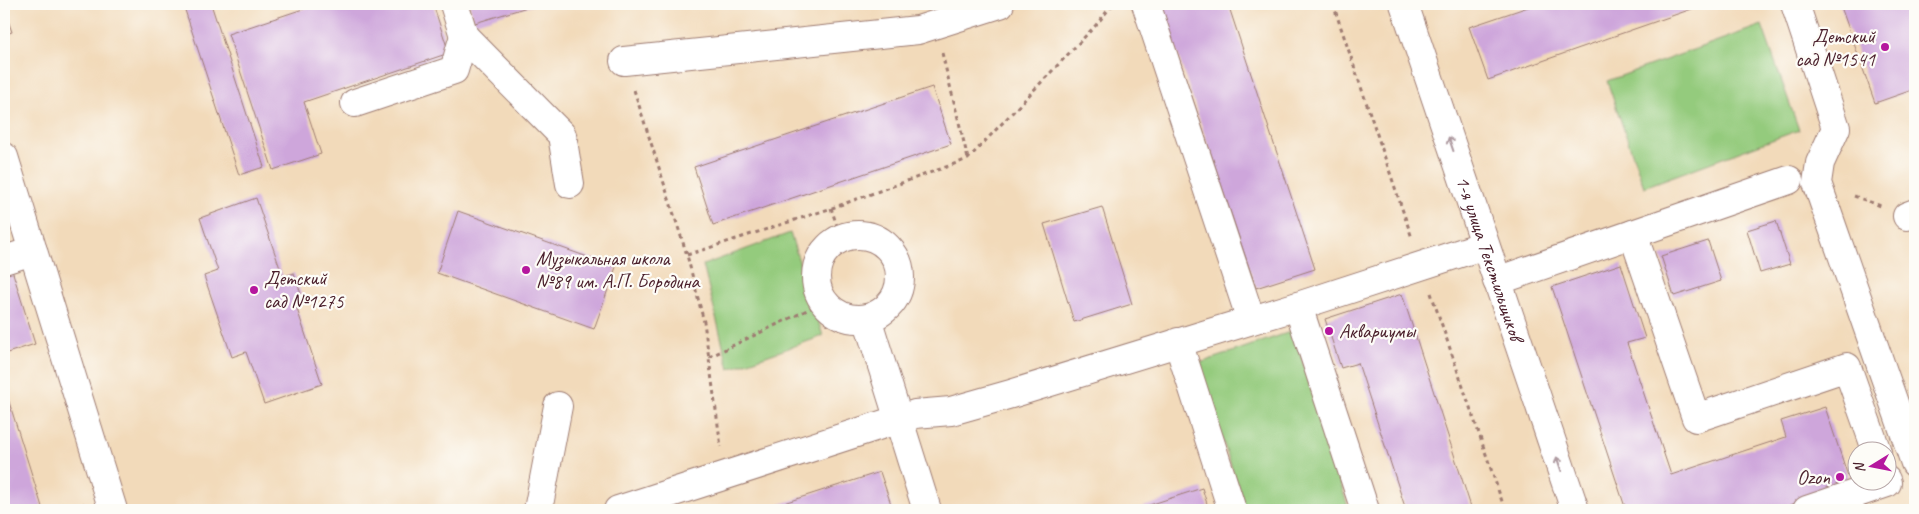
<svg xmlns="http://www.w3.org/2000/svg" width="1919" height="514" viewBox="0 0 1919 514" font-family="Caveat,sans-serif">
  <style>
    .green { fill: #94cb7d; stroke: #6f7554 }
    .building { fill: #cea6db }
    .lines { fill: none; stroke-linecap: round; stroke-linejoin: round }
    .minor-casing { stroke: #9e7c72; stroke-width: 30 }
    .path { stroke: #9e7c72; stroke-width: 3; stroke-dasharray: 4 4; stroke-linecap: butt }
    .minor { stroke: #fff; stroke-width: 28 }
    .oneway { stroke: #ae9aa0 }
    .poi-dot { fill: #b5179e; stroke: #fdfcf7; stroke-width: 2 }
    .labels { text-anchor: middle; stroke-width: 4.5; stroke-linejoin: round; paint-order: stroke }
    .poi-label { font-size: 20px; fill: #4a1f2b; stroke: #fdfcf7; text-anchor: start }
    .street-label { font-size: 20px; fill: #4a1f2b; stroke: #fdfcf7 }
  </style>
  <rect width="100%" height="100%" fill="#fdfcf7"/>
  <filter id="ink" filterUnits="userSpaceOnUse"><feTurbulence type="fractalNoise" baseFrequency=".02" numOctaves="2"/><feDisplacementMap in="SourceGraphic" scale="10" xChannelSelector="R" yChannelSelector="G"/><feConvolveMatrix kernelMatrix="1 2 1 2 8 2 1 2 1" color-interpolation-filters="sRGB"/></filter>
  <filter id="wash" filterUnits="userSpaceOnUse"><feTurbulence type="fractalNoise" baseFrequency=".0096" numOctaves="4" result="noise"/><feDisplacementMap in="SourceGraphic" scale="20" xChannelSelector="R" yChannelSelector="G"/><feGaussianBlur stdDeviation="1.12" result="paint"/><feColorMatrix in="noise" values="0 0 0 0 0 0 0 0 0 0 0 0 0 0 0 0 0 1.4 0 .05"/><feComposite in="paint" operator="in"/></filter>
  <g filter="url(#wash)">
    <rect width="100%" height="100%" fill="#f2daba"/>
    <!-- green -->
    <path class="green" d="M1762,25L1799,130L1644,187L1607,81Z
      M790,233L823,336L729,369L703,265Z
      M1293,331L1349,510H1246L1197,364Z"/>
    <g id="blocks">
      <!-- building -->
      <path class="building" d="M183,4H211L264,167L239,175Z
        M318,4H433L449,53L304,102L321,154L273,170L228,34Z
        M469,4H537L475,23Z
        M1161,4H1228L1315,269L1256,288Z
        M1537,4H1706L1488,80L1469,27Z
        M1840,4H1915V89L1875,103Z
        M4,9L12,32L4,35Z
        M932,87L951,144L713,225L694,167Z
        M256,198L283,277L294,273L304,303L296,306L322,384L264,404L246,352L232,357L204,276L218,271L200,218Z
        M1102,207L1132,304L1074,322L1044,224Z
        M458,211L616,267L594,329L437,273Z
        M1776,221L1790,264L1760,273L1747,230Z
        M1708,241L1721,281L1674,296L1661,256Z
        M1621,264L1645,338L1627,343L1671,475L1786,437L1781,421L1825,407L1851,485L1775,510H1626L1552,287Z
        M12,270L35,344L4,354V272Z
        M1402,294L1472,510H1406L1358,363L1341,368L1325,319Z
        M4,386L43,510H4Z
        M880,472L893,510H762Z
        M1202,488L1209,510H1134Z
        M84,503L86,510H63Z"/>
    </g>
  </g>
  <g filter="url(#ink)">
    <use href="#blocks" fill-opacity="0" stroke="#9e7c72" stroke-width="1"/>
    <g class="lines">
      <!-- minor casing -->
      <g class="minor-casing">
        <g id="minor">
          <path d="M454,4L464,36L562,135L570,184"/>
          <path d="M1146,4L1251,320"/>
          <path id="s1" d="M1404,4L1575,510"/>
          <path d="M1795,4L1836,128L1820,163L1817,183L1915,463"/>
          <path d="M624,61L918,30L1000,4"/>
          <path d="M355,103L454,70L464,36"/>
          <path d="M4,157L113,510"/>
          <path d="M1907,216L1915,213"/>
          <path d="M1633,234L1696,418L1847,367L1877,452"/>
          <circle cx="858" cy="277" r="42"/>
          <path d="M4,260L33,251"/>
          <path d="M1497,281L1789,180"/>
          <path d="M1298,306L1365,510"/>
          <path d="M867,318L927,510"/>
          <path d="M1178,342L1232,510"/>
          <path d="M538,510L558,406"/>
          <path d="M618,510L915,414L951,411L1011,394L1298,306L1485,245"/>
          <path d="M1807,510L1887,483L1886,480"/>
        </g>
      </g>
      <!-- path -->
      <path class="path" d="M1333,4L1412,238
        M942,53L968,159
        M634,90L687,255L704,322L721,447
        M1854,196L1881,206
        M831,208L841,238
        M687,255L832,208L968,159L1096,25L1113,4
        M1431,293L1505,510
        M709,357L824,302"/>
      <!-- minor -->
      <use href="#minor" class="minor"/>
    </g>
    <!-- one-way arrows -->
    <defs><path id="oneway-shaft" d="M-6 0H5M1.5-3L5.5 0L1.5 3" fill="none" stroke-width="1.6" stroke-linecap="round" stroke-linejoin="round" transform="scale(1.25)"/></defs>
    <g class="oneway">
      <use href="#oneway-shaft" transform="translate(1451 144) rotate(-109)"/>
      <use href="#oneway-shaft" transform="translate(1559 464) rotate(-109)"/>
    </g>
  </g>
  <!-- markers -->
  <g class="poi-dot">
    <circle cx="1885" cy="47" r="5"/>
    <circle cx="526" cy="270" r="5"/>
    <circle cx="254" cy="290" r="5"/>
    <circle cx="1329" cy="331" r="5"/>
    <circle cx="1840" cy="477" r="5"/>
  </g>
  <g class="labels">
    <!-- poi labels -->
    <g class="poi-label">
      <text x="1875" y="43" text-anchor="end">Детский<tspan x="1875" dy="23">сад №1541</tspan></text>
      <text x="536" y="265">Музыкальная школа<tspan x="536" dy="23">№89 им. А.П. Бородина</tspan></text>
      <text x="264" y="285">Детский<tspan x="264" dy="23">сад №1275</tspan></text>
      <text x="1339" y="338">Аквариумы</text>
      <text x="1830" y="484" text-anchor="end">Ozon</text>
    </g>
    <!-- street labels -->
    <g class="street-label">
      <text dy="7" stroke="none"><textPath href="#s1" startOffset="268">1-я улица Текстильщиков</textPath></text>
    </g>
  </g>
  <!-- margin -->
  <rect width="1919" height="514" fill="none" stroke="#fdfcf7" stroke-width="20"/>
  <!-- north arrow -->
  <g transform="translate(1872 466) rotate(260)"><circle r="24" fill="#fdfcf7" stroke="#b5a4a5"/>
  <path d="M0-4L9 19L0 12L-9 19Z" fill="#b5179e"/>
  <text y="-8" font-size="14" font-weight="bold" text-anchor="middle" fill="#4a1f2b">N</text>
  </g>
</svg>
